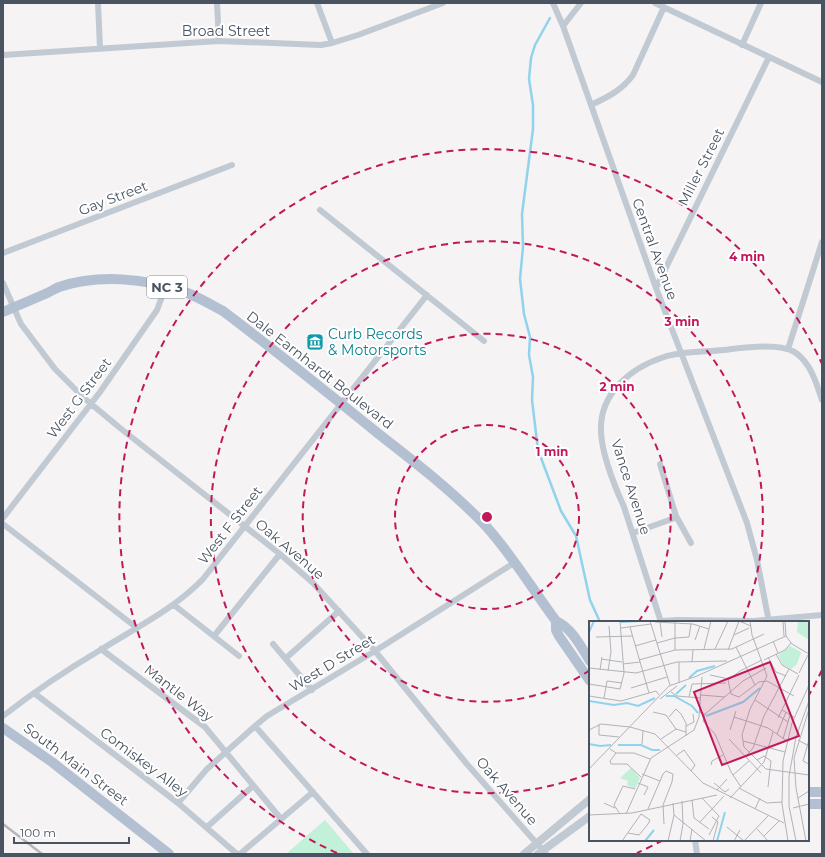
<svg xmlns="http://www.w3.org/2000/svg" width="825" height="857" viewBox="0 0 825 857" font-family="Montserrat,sans-serif">
  <style>
    .green { fill: #c3f0d8 }
    .lines { fill: none; stroke-linecap: round; stroke-linejoin: round }
    .stream { stroke: #91d3ed; stroke-width: 2.5 }
    .minor { stroke: #c1c9d2; stroke-width: 6 }
    .tertiary { stroke: #c1c9d2; stroke-width: 8 }
    .primary { stroke: #b3c0d1; stroke-width: 10 }
    .rail { stroke: #b5b7bd; stroke-width: 2.5 }
    .ring { fill: none; stroke: #c2185b; stroke-width: 2; stroke-dasharray: 7 5 }
    .labels { text-anchor: middle; stroke-width: 4; stroke-linejoin: round; paint-order: stroke }
    .shield { fill: #fff; stroke: #808790; stroke-width: 1 }
    .shield-label { font-size: 13px; font-weight: bold; fill: #4a5461 }
    .street-label { font-size: 14px; fill: #4a5461; stroke: #fff }
    .culture-label { font-size: 14px; fill: #0d838f; stroke: #fff; text-anchor: start }
    .inset-river { fill: none; stroke: #91d3ed; stroke-width: 2 }
    .inset-road { fill: none; stroke: #b1b3b9; stroke-width: 1 }
    .view { fill: #c2185b; fill-opacity: 0.15; stroke: #c2185b; stroke-width: 2 }
    .inset-edge { fill: none; stroke: #4a5461; stroke-width: 2 }
    .centre { fill: #c2185b; stroke: #fff; stroke-width: 2 }
    .ring-label { font-size: 12px; text-anchor: middle; font-weight: bold; fill: #c2185b; stroke: #fff; stroke-width: 4; stroke-linejoin: round; paint-order: stroke }
  </style>
  <rect width="100%" height="100%" fill="#f5f3f3"/>
  <!-- green -->
  <path class="green" d="M325,820L353,853L286,854Z"/>
  <g class="lines">
    <!-- stream -->
    <path class="stream" d="M550,18L535,45L531,58L529,79L533,105V129L522,214L523,247L520,279L524,314L530,337L529,355L533,377L532,400L538,450L561,511L576,536L590,600L600,622"/>
    <!-- minor -->
    <path class="minor" d="M98,3L100,48
      M217,3L219,41
      M317,3L332,43
      M553,3L563,26
      M581,3L563,26L656,288L747,523L757,560L769,622
      M655,3L822,82
      M742,45L761,3
      M3,55L219,41L321,45L332,43L358,35L443,3
      M591,105C608,97 622,90 633,75L664,7
      M320,210L484,341
      M3,253L232,165
      M3,283L21,324L55,369L84,398L120,428L280,554L313,583L375,651L466,763L546,854
      M656,288L769,57
      M788,349L822,242
      M676,516L691,543
      M3,518L100,392L157,310L166,286
      M3,524L137,628
      M633,533L672,519L676,516L660,464
      M174,605L239,656
      M661,621L678,620L754,621L822,615
      M661,622L624,507C615,487 602,454 601,432C599,394 630,368 664,357C681,351 705,352 724,350C742,348 780,342 796,353C811,364 816,382 822,400
      M214,636L280,554
      M273,644L312,690
      M101,649L205,727L281,819
      M286,658L339,611
      M34,693L178,803L237,854
      M3,716C35,691 68,669 102,649C137,627 174,609 203,579L427,295
      M255,726L367,854
      M178,803L207,769L255,726L267,716L375,651L514,563
      M207,827L253,786
      M695,840L697,854
      M240,854L313,792"/>
    <!-- tertiary -->
    <path class="tertiary" d="M524,854L590,799
      M538,854L590,816"/>
    <!-- primary -->
    <path class="primary" d="M3,312C17,306 31,300 45,294C50,292 54,289 59,287C98,274 146,278 185,292C198,297 210,304 223,311C276,351 328,393 380,435C416,463 452,491 484,524C511,553 532,589 556,621C572,628 581,647 590,661
      M556,621V630L559,636L590,681
      M3,728L52,762L169,854
      M808,792H822
      M808,804H822"/>
    <!-- rail -->
    <path class="rail" d="M3,824L42,854"/>
  </g>
  <!-- distance rings -->
  <g class="ring">
    <circle cx="487" cy="517" r="92"/>
    <path d="M590 670A184 184 0 1 1 639 621"/>
    <path d="M588 774A276 276 0 1 1 743 620"/>
    <path d="M822 670A368 368 0 0 1 809 695M663 840A368 368 0 0 1 637 853M337 853A368 368 0 1 1 822 364"/>
  </g>
  <!-- icons -->
  <defs>
    <g id="museum-square" transform="scale(0.9)"><rect x="-9" y="-9" width="18" height="18" rx="4" fill="#0f9aa8" stroke="#fff"/><path d="M0-6L6-3V-2H-6V-3ZM-5-1h2V3h-2ZM-1-1h2V3h-2ZM3-1h2V3H3ZM-6 4H6V6H-6Z" fill="#fff"/></g>
  </defs>
  <g fill-rule="evenodd">
    <use href="#museum-square" x="315" y="342"/>
  </g>
  <g class="labels">
    <!-- shield labels -->
    <rect class="shield" x="147" y="276" width="40" height="22" rx="3"/>
    <g class="shield-label">
      <text x="167" y="292">NC 3</text>
    </g>
    <!-- street labels -->
    <g class="street-label">
      <text x="226" y="36">Broad Street</text>
      <text transform="translate(701 167) rotate(-63)" y="5">Miller Street</text>
      <text transform="translate(113 198) rotate(-21)" y="5">Gay Street</text>
      <text transform="translate(655 249) rotate(70)" y="5">Central Avenue</text>
      <text transform="translate(320 370) rotate(38)" y="5">Dale Earnhardt Boulevard</text>
      <text transform="translate(79 398) rotate(-53)" y="5">West G Street</text>
      <text transform="translate(631 487) rotate(72)" y="5">Vance Avenue</text>
      <text transform="translate(230 525) rotate(-52)" y="5">West F Street</text>
      <text transform="translate(290 549) rotate(40)" y="5">Oak Avenue</text>
      <text transform="translate(332 663) rotate(-31)" y="5">West D Street</text>
      <text transform="translate(179 693) rotate(38)" y="5">Mantle Way</text>
      <text transform="translate(144 762) rotate(37)" y="5">Comiskey Alley</text>
      <text transform="translate(76 764) rotate(37)" y="5">South Main Street</text>
      <text transform="translate(507 791) rotate(49)" y="5">Oak Avenue</text>
    </g>
    <!-- culture labels -->
    <g class="culture-label">
      <text x="328" y="339">Curb Records<tspan x="328" dy="16">&amp; Motorsports</tspan></text>
    </g>
  </g>
  <!-- overview -->
  <g transform="translate(589 621)">
    <rect width="220" height="220" fill="#f5f3f3"/>
    <path d="M209,0H220V19L208,11ZM201,25L212,31L208,43L202,48L194,44L189,34ZM42,147L51,157L46,168L38,164L39,160L31,157Z" fill="#c3f0d8"/>
    <path class="inset-river" d="M32,1L50,0M0,11L5,0M100,57L108,50L126,45M87,73L97,64M77,75H85L103,85L109,92M0,80L25,84L38,82L49,85L66,77M117,95L154,81L171,67M0,123L11,125L22,124M29,124H52L63,129H71M56,220L65,209M128,220L136,191"/>
    <path class="inset-road" d="M61,0L81,64M150,0L162,5M161,0L163,14L178,55L161,88L153,114L155,126L177,148L220,154M194,0L195,15M196,0L197,15M66,1L104,3L120,8M71,1L73,16M41,6L60,72M32,7L62,3M145,14L160,7M7,16L44,15M106,19L111,5M184,20L189,32M68,22L86,17L100,16L102,3M46,25L67,19M147,26L166,64M115,28L122,0M126,28L139,0M86,29V0M139,29L150,0M187,33L193,44L209,53M179,36L187,51L197,55M12,38L33,41M50,39L86,29L143,28L175,13M173,39L151,50L139,59L142,73L150,76L170,61L178,60L205,75M175,39L196,29L202,22M103,41L104,29M34,43L51,41M0,47L47,52L88,41L138,40M11,49L13,36M19,50L22,31L20,5M210,52L219,34M121,54L140,58M90,62V41M0,63L31,68L35,52L31,0M42,67L78,56M82,71L88,75L112,77M112,74L136,76M0,75L32,80L67,70L70,74M100,76L103,63L137,62M15,77L18,60L33,62M71,78L88,65M166,79L199,101M193,89L205,96M64,91L77,94L87,108L97,111M111,91L116,93L154,60L177,47M116,93L114,100L126,113L142,151L152,166M80,96L87,88L92,93L97,102V115M145,96L179,107L198,120M189,97L210,54M10,103V114L30,116M97,105L105,101L104,93M41,106L66,113L114,162L195,202M0,109L12,103L41,106M141,109L147,90M188,113L197,91M72,118L87,108M140,118L172,152M194,118L201,94M209,119L220,125M220,119L214,140L220,143M154,120L196,131M53,123L54,110M21,128L27,132H45L61,138M27,132L21,140L22,143H38L52,156M88,134L95,129L106,144L102,150M156,136L164,127L175,95L200,48M168,139L175,135L182,140L179,166M122,144L123,140L134,134M0,148L80,65L108,55L197,15L203,23L220,33M53,153L71,160M144,154L160,140M49,162L59,166L55,174M125,162L136,171L140,168M150,167L178,182L193,181M128,169L138,158M113,177L130,195L120,214M141,177L175,141L184,111M209,177L220,170M103,179L105,197L120,208M15,182L26,187M204,187L220,183M59,188L74,153L77,150L84,153L83,161L74,184L75,203M166,188L171,177M31,193L25,184L34,165L46,168M37,193L62,137L105,109L110,96L113,56M0,194L43,192L128,174M85,194L117,220M123,196L129,201L124,220M111,201L135,175M138,206L155,220M168,208L179,220M39,212L50,214L59,203L61,199L52,193M175,215L190,200M33,220L52,193M79,220L85,194L84,182M91,220L94,203L93,180M101,220L103,208M145,220L151,209M155,220L179,195M199,220L193,183L194,140L203,102L220,64M207,220L200,185V155L207,116L220,80M217,220L207,167L205,137L220,88"/>
    <path class="view" d="M181,41L210,115L133,144L105,71Z"/>
    <rect width="220" height="220" class="inset-edge"/>
  </g>
  <circle cx="487" cy="517" r="6" class="centre"/>
  <g class="ring-label">
    <text x="747" y="261">4 min</text>
    <text x="682" y="326">3 min</text>
    <text x="617" y="391">2 min</text>
    <text x="552" y="456">1 min</text>
  </g>
  <!-- border -->
  <rect width="825" height="857" fill="none" stroke="#4a5461" stroke-width="8"/>
  <!-- scale -->
  <path d="M14 837v6h115v-6" fill="none" stroke="#4a5461" stroke-width="2"/>
  <text x="20" y="837" font-size="12" fill="#4a5461" stroke="#ffffff" stroke-width="3" paint-order="stroke">100 m</text>
</svg>
